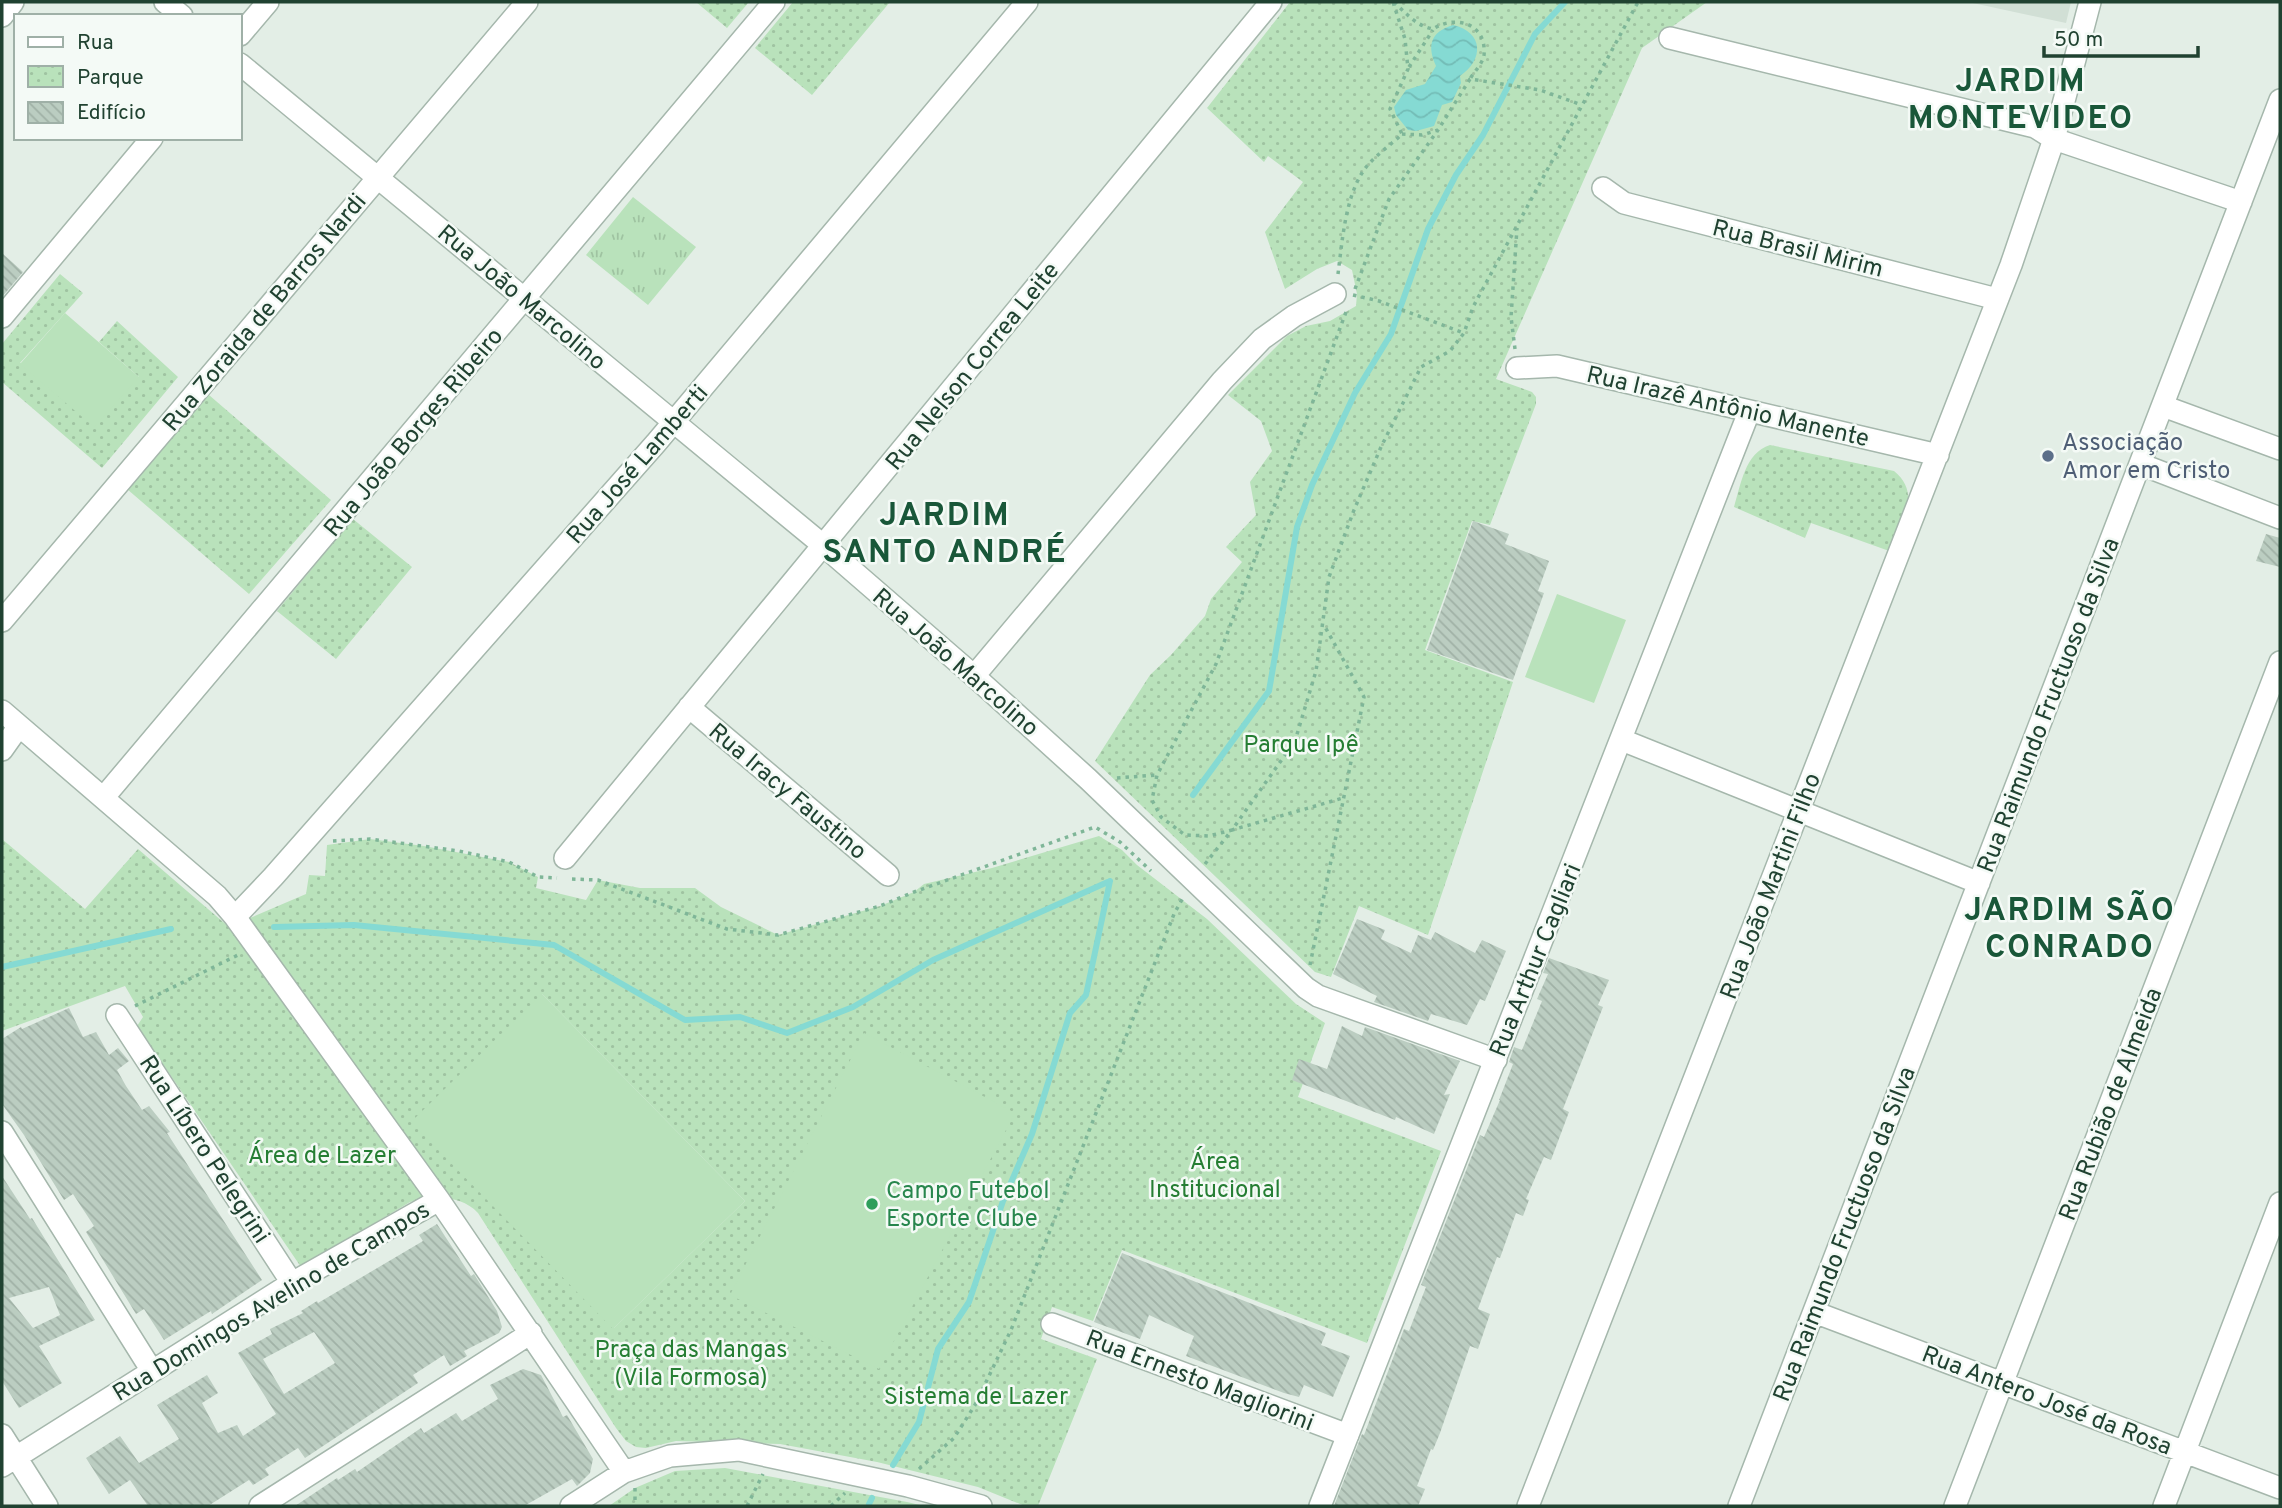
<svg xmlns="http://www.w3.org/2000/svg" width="2282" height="1508" viewBox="0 0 2282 1508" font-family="Overpass,sans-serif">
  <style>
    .built { fill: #d1dfd5 }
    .grass { fill: url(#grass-tufts) }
    .park { fill: url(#park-dots); fill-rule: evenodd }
    .pitch { fill: #b9e2bb }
    .water { fill: url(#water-waves) }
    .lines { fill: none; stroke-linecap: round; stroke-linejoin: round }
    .stream { stroke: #85dad3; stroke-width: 6 }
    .building { fill: url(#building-back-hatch); fill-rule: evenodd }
    .minor-casing { stroke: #a5b7ac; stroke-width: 24 }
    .path { stroke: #7fb698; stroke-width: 3.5; stroke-dasharray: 3.5 5; stroke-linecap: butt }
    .minor { stroke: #fff; stroke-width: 21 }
    .service-dot { fill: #5c6f8a; stroke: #f4faf6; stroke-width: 2.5 }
    .leisure-dot { fill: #2e9e5b; stroke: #f4faf6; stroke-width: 2.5 }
    .labels { text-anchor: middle; stroke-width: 5; stroke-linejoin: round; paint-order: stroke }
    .street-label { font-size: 24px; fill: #204231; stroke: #f4faf6 }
    .service-label { font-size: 24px; fill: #4e5e75; stroke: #f4faf6; text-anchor: start }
    .park-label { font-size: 24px; fill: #257e33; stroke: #f4faf6 }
    .leisure-label { font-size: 24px; fill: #27864d; stroke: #f4faf6; text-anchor: start }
    .district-label { font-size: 32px; font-weight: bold; letter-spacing: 2px; fill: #195739; stroke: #f4faf6 }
  </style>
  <defs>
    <pattern id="grass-tufts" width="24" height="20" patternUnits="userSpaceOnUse" patternTransform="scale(1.75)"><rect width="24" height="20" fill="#b9e2bb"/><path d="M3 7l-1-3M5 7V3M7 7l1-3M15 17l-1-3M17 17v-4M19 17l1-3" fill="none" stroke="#9fc3a1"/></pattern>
    <pattern id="park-dots" width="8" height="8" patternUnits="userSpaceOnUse" patternTransform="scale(1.75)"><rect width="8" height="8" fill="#b9e2bb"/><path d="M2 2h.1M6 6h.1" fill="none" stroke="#9fc3a1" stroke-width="1.8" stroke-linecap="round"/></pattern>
    <pattern id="water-waves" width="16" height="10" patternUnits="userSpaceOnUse" patternTransform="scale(1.75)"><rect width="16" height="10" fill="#85dad3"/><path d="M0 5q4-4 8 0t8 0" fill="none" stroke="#73bcb6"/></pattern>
    <pattern id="building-back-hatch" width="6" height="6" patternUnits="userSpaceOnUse" patternTransform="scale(1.75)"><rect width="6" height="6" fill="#bbcdc1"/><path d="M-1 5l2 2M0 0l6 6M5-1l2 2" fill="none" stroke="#a0b1a6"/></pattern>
  </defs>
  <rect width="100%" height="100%" fill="#e3eee6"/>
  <!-- built -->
  <path class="built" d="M1968,2H2071L2066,23Z"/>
  <!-- grass -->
  <path class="grass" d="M633,197L696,247L648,305L586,255Z"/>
  <!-- park -->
  <path class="park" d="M696,2H749L727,28Z
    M793,2H890L812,95L755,48Z
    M1290,2H1707L1642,48L1496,379L1532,392L1536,397V404L1490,525L1472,521L1425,650L1513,682L1428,935L1359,906L1331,977L1315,972L1095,761L1150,675L1171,655L1205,616L1211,599L1242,562L1226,547L1256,515L1250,482L1272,451L1261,421L1228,395L1287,336L1306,326L1330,321L1356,306L1357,294L1352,270L1337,261L1317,269L1285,289L1265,232L1303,182L1268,156L1264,162L1207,108Z
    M60,274L83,293L20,363L139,377L99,342L117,321L178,377L102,468L2,382V344Z
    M209,395L331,500L249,594L127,489Z
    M1770,445L1894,471C1922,493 1902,525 1892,552L1811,523L1805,538L1734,507C1741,484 1745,453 1770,445Z
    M353,519L412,567L336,659L277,611Z
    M1099,836L1122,850L1137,865L1207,919L1296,1004L1325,1023L1298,1097L1441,1151L1367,1343L1122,1250L1093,1321L1052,1307L1041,1339L1097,1359L1038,1506H1025L978,1487L877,1462L780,1444L676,1441L646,1448L636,1447L626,1441L616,1428L478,1213C461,1195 434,1196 410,1202L301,1267L137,1026L143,1017L125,986L2,1031V839L85,909L138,849L229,927L306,894L309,875L325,876L327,845L370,839L424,846L509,862L538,877L536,888L586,900L598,880L640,888H695L721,907L778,935L880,906L914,892L924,884L992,868ZM542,994L745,1201L614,1328Z
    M725,1468L907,1502L924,1506H609L635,1488L675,1471Z"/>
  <!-- pitch -->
  <path class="pitch" d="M65,313L139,377L94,427L20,364Z
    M1557,594L1626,620L1594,703L1525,677Z
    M542,994L745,1201L613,1329L411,1122Z
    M864,1033L1015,1113L879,1369L730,1295Z"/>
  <!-- water -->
  <path class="water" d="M1453,25C1484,32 1484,60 1460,76L1461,83L1452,102L1442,105L1434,126L1416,131L1408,130L1396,115L1394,107L1406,90L1425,84L1436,66C1427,46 1430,32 1453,25Z"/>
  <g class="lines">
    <!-- stream -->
    <path class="stream" d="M1193,795L1269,691L1297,527L1312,485L1355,393L1391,334L1428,229L1456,175L1483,135L1535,34L1565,2
      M274,927L354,925L554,945L685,1020L740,1017L787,1033L853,1007L933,960L1110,881
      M2,967L171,929
      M893,1465L919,1422L938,1349L969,1302L1003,1201L1032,1134L1070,1013L1086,995L1110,881
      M869,1504L872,1498"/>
  </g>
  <!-- building -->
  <path class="building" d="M2,253L23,272L2,297Z
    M1473,521L1509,534L1505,544L1549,561L1538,591L1544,593L1513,680L1427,650Z
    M2266,534L2280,538V567L2256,561Z
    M1357,919L1385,930L1381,939L1411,953L1418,935L1431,940L1435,932L1475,953L1482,940L1506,951L1485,1001L1480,999L1467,1025L1431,1014L1428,1021L1374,1002L1377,996L1333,974Z
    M1549,958L1609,980L1598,1005L1603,1007L1563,1109L1569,1112L1551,1160L1544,1157L1526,1199L1529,1200L1523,1216L1516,1213L1500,1258L1497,1257L1478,1309L1490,1314L1478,1349L1470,1346L1440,1433L1433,1450L1431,1449L1417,1486L1425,1489L1418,1506H1334L1362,1434L1364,1435L1404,1329L1409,1331L1426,1287L1421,1285L1480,1135L1484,1137L1500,1100H1499L1513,1064L1509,1062L1514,1047L1522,1050L1535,1018L1542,1001L1537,999L1548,974L1543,973Z
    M69,1008L83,1037L96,1032L109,1055L118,1048L129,1061L117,1070L126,1086L142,1110L149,1106L170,1132L167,1133L262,1280L212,1314L211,1311L164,1340L144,1309L136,1314L86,1232L94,1226L73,1194L64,1200L24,1135L2,1104V1039L21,1027L22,1029Z
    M1342,1026L1362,1036L1365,1027L1460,1061L1444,1095L1450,1094L1434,1134L1396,1117L1395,1120L1292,1080L1299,1059L1327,1069Z
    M2,1176L30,1219L32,1218L95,1320L39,1346L62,1383L19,1408L2,1381ZM49,1287L60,1315L33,1328L9,1298Z
    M437,1224L471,1276L474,1274L497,1311L502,1327L499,1333L464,1351L467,1356L450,1366L444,1355L413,1375L418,1383L305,1458L298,1448L265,1469L269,1475L253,1485L249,1480L208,1506H148L130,1480L109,1494L86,1458L120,1436L139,1463L179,1439L157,1405L207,1375L218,1393L202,1403L218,1433L237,1425L243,1436L276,1414L238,1353L272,1334L270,1329L303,1313L301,1311L317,1301L318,1303L423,1241L419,1235ZM314,1332L335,1363L284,1394L263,1359Z
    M1122,1253L1326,1333L1321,1345L1350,1356L1333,1397L1304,1385L1299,1397L1284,1393L1186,1356L1194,1336L1149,1315L1140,1339L1094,1322Z
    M523,1369L541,1375L563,1417L567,1415L593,1459L590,1473L577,1486L572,1479L524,1506H295L337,1478L338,1480L355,1469L357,1472L421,1428L424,1433L456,1413L462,1421L498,1399L490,1385Z"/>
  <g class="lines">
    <!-- minor casing -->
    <g class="minor-casing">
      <path id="minor" d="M165,2L182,16
        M2,16L13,2
        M240,35L268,2
        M1670,38L2035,127L2054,139L2241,202
        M240,64L824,546L974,676L1088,779L1306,988L1318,996L1496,1060
        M1603,188L1624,203L1997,299
        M2,317L152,138
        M1517,368L1557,366L1938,455
        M2163,406L2280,449
        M2140,464L2280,518
        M2,621L527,2
        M974,676L1222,381L1262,339L1294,316L1335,294
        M689,707L888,875
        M2,711L217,896L235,917L439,1200
        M1622,740L1979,883
        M2,750L19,726
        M104,797L774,2
        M565,858L1271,2
        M235,917L273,877L656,443L1027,2
        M117,1015L292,1283
        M2,1132L152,1371
        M1814,1312L2280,1488
        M1052,1324L1348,1435
        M2,1435L47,1506
        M2,1466L292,1283L439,1200L624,1472
        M260,1506L531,1333
        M571,1506L624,1472L670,1456L739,1450L908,1486L981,1506
        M1320,1506L1749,412
        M1528,1506L2011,265L2054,139L2090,2
        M1739,1506L2280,100
        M1955,1506L2280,662
        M2164,1506L2280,1203"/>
    </g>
    <!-- path -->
    <path class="path" d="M1394,2C1406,13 1416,26 1433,29C1456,14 1487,24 1484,55C1483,63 1474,72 1470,79
      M1409,67L1433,30
      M1402,134L1422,135L1438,130L1470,79L1540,90L1582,105
      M1338,274C1342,243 1345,200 1362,173C1371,158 1390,146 1402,134L1390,109L1408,69L1405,39L1393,2
      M1355,289L1389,199L1438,130
      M1353,295L1379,301L1464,333
      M1346,312L1216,664L1157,775L1152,800L1161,817L1185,835L1209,836L1232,830L1295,741L1316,671L1329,577L1354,510L1381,447L1421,367L1450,351L1464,333L1473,307L1638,2
      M1515,349L1511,317L1517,228
      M1117,778L1157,775
      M333,841L370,839L459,851L509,862L538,877L557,878
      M1205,864L1232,830L1343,798
      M572,879L598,880L727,929L778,935L880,906L914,892L1095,827L1120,842L1151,871
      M1310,965L1364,697L1324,625
      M135,1006L238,955
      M919,1469L954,1438L975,1405L1011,1330L1174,914L1184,896
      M635,1488V1506
      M747,1506L763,1474
      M831,1506L845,1493"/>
    <!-- minor -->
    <use href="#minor" class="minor"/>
  </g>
  <!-- markers -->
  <circle class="service-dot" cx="2048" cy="456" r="7"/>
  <circle class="leisure-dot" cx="872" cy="1204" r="7"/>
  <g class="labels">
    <!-- street labels -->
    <g class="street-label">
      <text transform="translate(1798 248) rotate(14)" y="8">Rua Brasil Mirim</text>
      <text transform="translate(522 297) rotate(40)" y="8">Rua João Marcolino</text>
      <text transform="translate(264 312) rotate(-50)" y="8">Rua Zoraida de Barros Nardi</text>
      <text transform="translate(972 366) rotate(-51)" y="8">Rua Nelson Correa Leite</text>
      <text transform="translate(1728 406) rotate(13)" y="8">Rua Irazê Antônio Manente</text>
      <text transform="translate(413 432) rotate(-50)" y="8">Rua João Borges Ribeiro</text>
      <text transform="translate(637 464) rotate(-49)" y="8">Rua José Lamberti</text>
      <text transform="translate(956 662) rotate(41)" y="8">Rua João Marcolino</text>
      <text transform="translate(2048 705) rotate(-69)" y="8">Rua Raimundo Fructuoso da Silva</text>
      <text transform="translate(788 791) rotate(40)" y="8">Rua Iracy Faustino</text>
      <text transform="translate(1770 886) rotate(-69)" y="8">Rua João Martini Filho</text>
      <text transform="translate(1535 960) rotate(-68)" y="8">Rua Arthur Cagliari</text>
      <text transform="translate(2110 1104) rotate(-69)" y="8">Rua Rubião de Almeida</text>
      <text transform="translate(205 1149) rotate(57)" y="8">Rua Líbero Pelegrini</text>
      <text transform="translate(1844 1234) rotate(-69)" y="8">Rua Raimundo Fructuoso da Silva</text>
      <text transform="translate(271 1301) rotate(-31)" y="8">Rua Domingos Avelino de Campos</text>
      <text transform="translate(1200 1380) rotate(21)" y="8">Rua Ernesto Magliorini</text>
      <text transform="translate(2047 1400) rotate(21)" y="8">Rua Antero José da Rosa</text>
    </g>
    <!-- service labels -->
    <g class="service-label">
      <text x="2062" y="450">Associação<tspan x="2062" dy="28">Amor em Cristo</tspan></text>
    </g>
    <!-- park labels -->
    <g class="park-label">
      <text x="1301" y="752">Parque Ipê</text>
      <text x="322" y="1163">Área de Lazer</text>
      <text x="1215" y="1169">Área<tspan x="1215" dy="28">Institucional</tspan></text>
      <text x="691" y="1357">Praça das Mangas<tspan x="691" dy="28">(Vila Formosa)</tspan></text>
      <text x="976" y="1404">Sistema de Lazer</text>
    </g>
    <!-- leisure labels -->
    <g class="leisure-label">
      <text x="886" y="1198">Campo Futebol<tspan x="886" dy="28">Esporte Clube</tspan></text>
    </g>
    <!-- district labels -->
    <g class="district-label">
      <text x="2021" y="91">JARDIM<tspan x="2021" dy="37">MONTEVIDEO</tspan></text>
      <text x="945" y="525">JARDIM<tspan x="945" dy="37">SANTO ANDRÉ</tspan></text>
      <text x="2070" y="920">JARDIM SÃO<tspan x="2070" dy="37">CONRADO</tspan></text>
    </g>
  </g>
  <!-- border -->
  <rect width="2282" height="1508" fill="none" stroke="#204231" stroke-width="7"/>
  <!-- legend -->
  <rect x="14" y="14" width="228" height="126" fill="#f4faf6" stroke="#9fb0a7" stroke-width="2"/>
  <rect x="28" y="37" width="35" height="10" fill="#ffffff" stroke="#9fb0a7" stroke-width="2"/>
  <text x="77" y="49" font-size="21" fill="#204231">Rua</text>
  <rect x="28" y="66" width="35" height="21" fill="url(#park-dots)" stroke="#9fb0a7" stroke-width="2"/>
  <text x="77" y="84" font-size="21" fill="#204231">Parque</text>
  <rect x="28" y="102" width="35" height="21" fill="url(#building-back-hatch)" stroke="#9fb0a7" stroke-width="2"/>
  <text x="77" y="119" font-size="21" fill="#204231">Edifício</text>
  <!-- scale -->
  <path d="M2044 46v10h154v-10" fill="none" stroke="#204231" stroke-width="3.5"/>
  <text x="2054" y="46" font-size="21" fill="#204231" stroke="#f4faf6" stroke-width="5" paint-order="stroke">50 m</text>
</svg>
